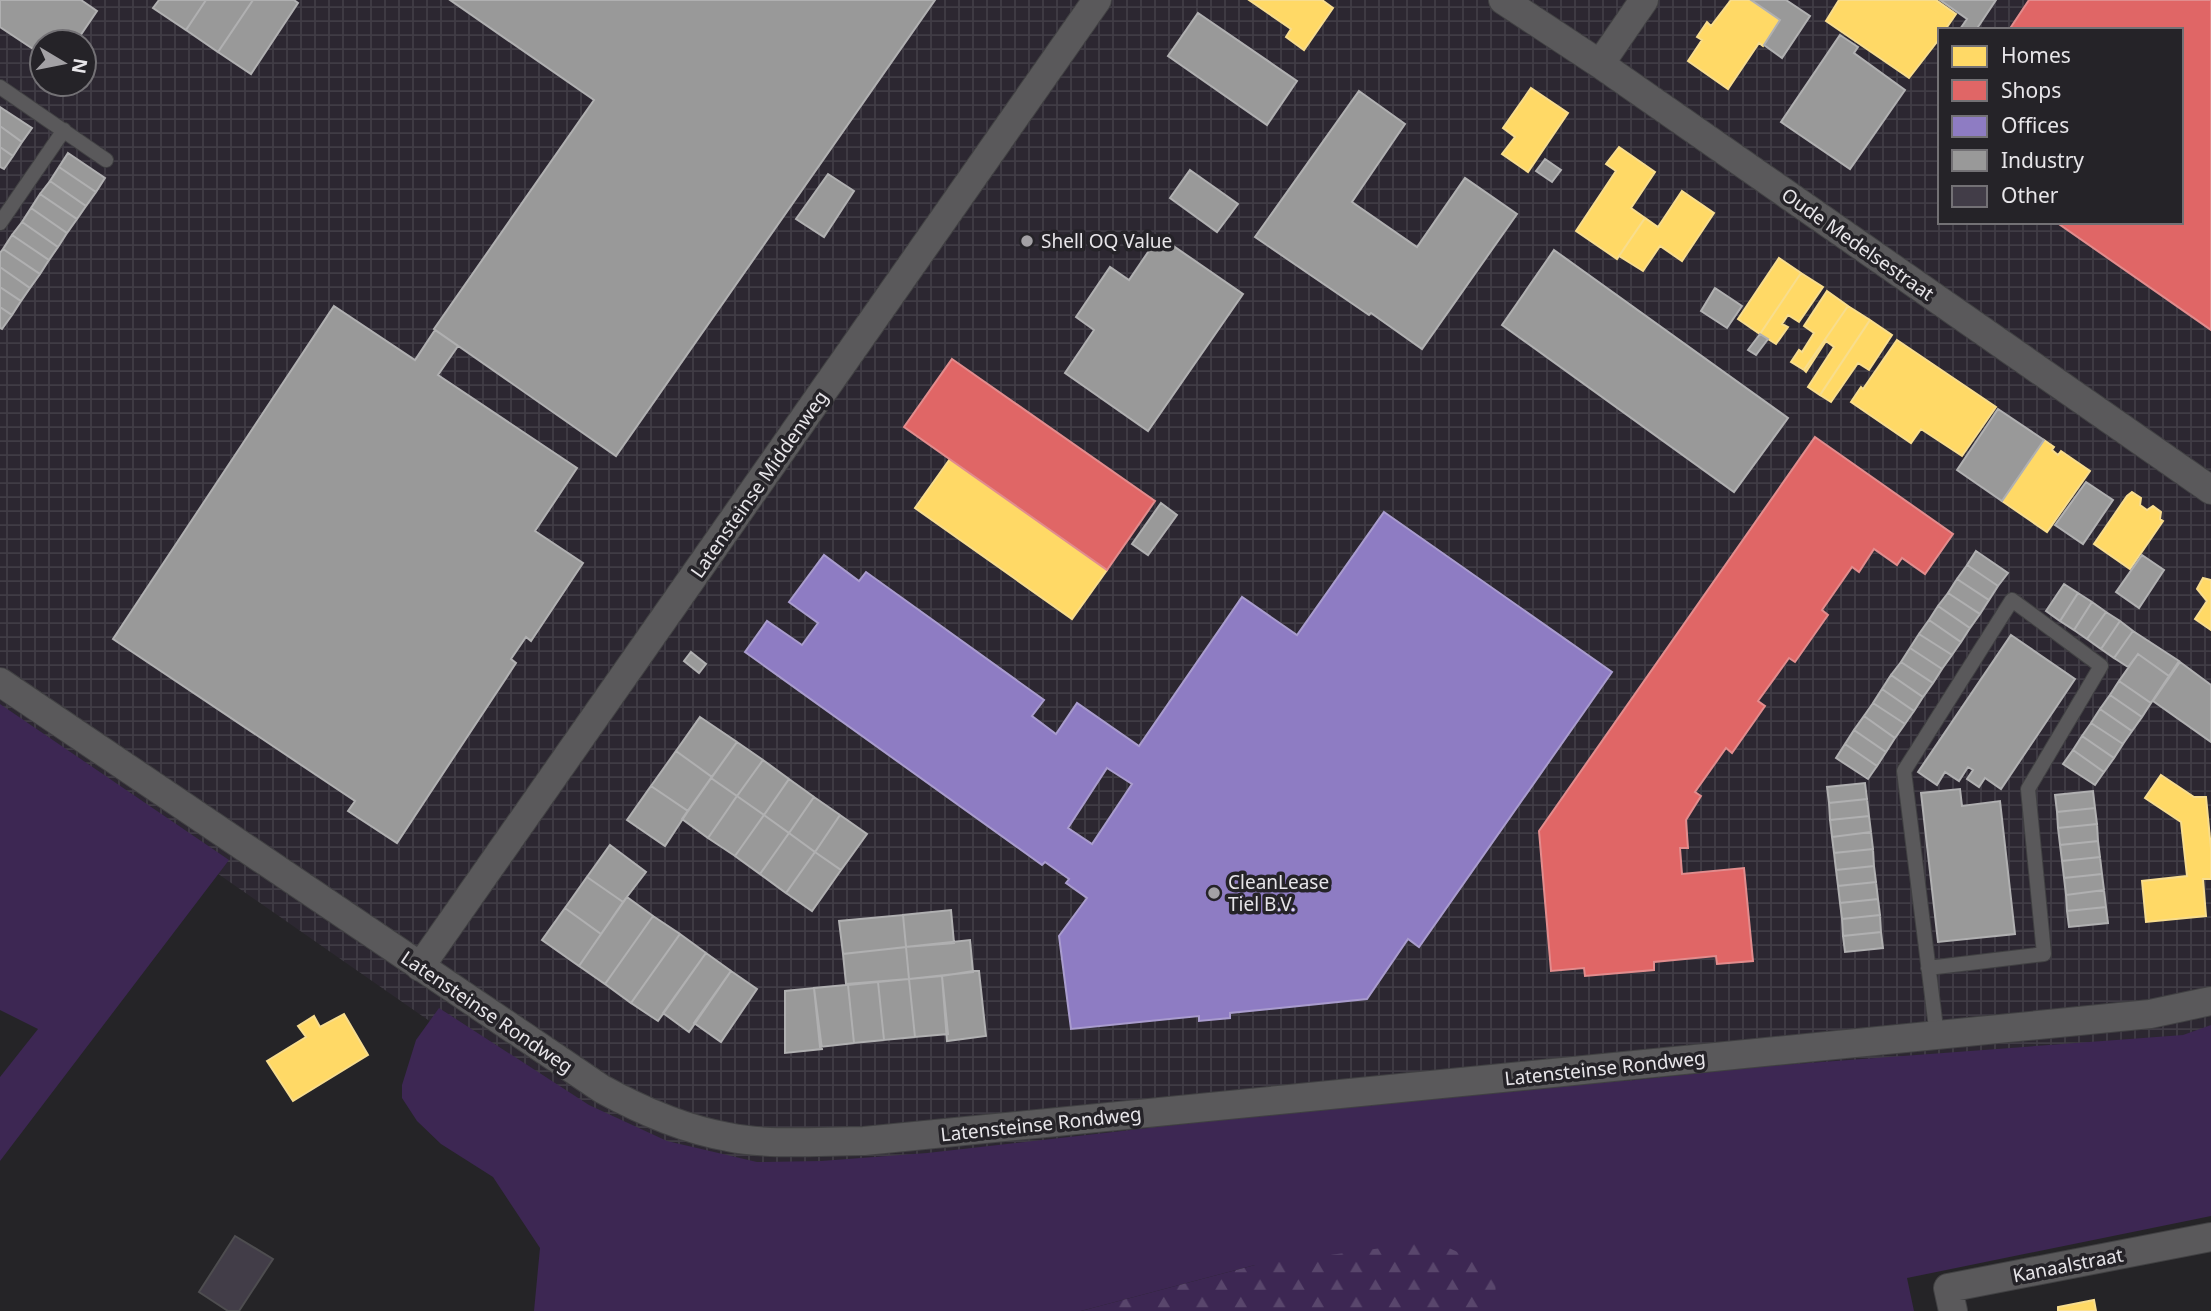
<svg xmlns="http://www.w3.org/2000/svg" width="2211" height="1311" viewBox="0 0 2211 1311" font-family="'Noto Sans',sans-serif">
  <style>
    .industrial { fill: url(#industrial-grid); fill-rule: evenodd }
    .green { fill: #3d2753 }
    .forest { fill: url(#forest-firs) }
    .homes { fill: #ffd966; stroke: #f8dd8d; stroke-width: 2 }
    .shops { fill: #e06666; stroke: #e28c8d; stroke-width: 2 }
    .offices { fill: #8e7cc3; stroke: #a99cce; stroke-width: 2; fill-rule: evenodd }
    .industry { fill: #999; stroke: #b0b0b1; stroke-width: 2 }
    .building { fill: #423d48; stroke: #4e4d50; stroke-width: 2 }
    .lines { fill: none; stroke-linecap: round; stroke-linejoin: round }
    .lane-casing { stroke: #414143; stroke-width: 16 }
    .street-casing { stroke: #414143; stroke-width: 30 }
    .lane { stroke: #5a595b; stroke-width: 14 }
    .street { stroke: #5a595b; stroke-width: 28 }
    .poi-dot { fill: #a3a1a5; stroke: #252328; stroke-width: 2.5 }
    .labels { text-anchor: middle; stroke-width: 7; stroke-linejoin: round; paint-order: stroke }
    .poi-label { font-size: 19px; fill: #e7e5e9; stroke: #252328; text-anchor: start }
    .street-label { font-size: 19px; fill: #e7e5e9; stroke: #252328 }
  </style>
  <defs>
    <pattern id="industrial-grid" width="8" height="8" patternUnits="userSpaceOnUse" patternTransform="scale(1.75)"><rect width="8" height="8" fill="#2c2731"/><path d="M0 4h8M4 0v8" fill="none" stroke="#403c45"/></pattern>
    <pattern id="forest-firs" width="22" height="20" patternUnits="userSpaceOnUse" patternTransform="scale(1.75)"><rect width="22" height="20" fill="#3d2753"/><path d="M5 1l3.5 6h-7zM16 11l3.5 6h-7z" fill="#59466c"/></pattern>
  </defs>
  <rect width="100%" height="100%" fill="#252427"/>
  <!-- industrial -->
  <path class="industrial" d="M0,0H2211V1034L747,1192L553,1107L0,722ZM1940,30H2181V222H1940ZM42,42H84V84H42Z"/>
  <!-- green -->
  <path class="green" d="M0,704L229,860L0,1161V1077L38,1029L0,1010Z
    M439,1008L589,1105L667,1141L757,1162L821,1161L927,1153L1334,1107L1530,1090L1604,1080L1625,1081L1769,1066L2183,1035L2211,1025V1216L1907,1278L1914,1311H1495V1270L1255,1265L1081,1311H534L540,1248L493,1177L441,1144L417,1121L402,1098V1085L416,1040Z"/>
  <!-- forest -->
  <path class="forest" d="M1434,1241L1496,1270L1495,1311H1081L1255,1265Z"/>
  <!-- homes -->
  <path class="homes" d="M1249,0H1322L1333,8L1304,50L1286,37L1291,29Z
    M1731,0H1751L1780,20L1763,46L1759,43L1728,89L1688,61L1702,40L1697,37L1707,22L1711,26Z
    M1839,0H1936L1956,14L1945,30H1940V38L1909,78L1826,21Z
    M1531,88L1568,113L1528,172L1502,154L1515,137L1503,128Z
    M1619,147L1655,172L1631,208L1645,218L1617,259L1576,231L1616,171L1606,164Z
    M1682,191L1714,213L1682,261L1660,246L1643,271L1619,256L1645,218L1658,227Z
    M1779,258L1801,273L1760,334L1738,319Z
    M1801,273L1823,287L1799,322L1788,315L1782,324L1788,327L1776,344L1760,334Z
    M1827,291L1848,306L1804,370L1791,362L1799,350L1802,352L1814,333L1804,326Z
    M1848,306L1870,320L1820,395L1808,387L1834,347L1826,341L1806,372L1804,370Z
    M1870,320L1892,335L1869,370L1858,363L1831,402L1820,395Z
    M1897,340L1996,407L1962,456L1921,429L1911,443L1851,402L1861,387L1863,389Z
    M2044,440L2054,447L2052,450L2058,455L2061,451L2090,471L2047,532L2002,501Z
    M950,459L1107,570L1072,619L915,508Z
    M2132,492L2141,498L2140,505L2147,510L2153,506L2161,512L2160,519L2163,521L2130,569L2094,544L2127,496Z
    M2203,578L2211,580V630L2195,619L2207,601L2197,589Z
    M2161,775L2194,797H2206L2211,849V879H2203L2206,916L2146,922L2142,881L2187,876L2181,822L2145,798Z
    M344,1014L368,1055L293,1101L267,1061L306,1037L298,1026L314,1016L320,1027Z
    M2094,1300L2096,1311H2058V1307Z"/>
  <!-- shops -->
  <path class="shops" d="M2029,0H2211V330L2056,222H2181V30H2009Z
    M952,359L1155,501L1107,570L904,427Z
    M1815,437L1953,534L1925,574L1902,558L1897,565L1874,549L1859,572L1852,567L1822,610L1828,615L1795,662L1789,658L1758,701L1765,706L1732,753L1726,748L1695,792L1701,796L1686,820L1688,848H1680L1682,874L1744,868L1753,961L1717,964L1716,956L1654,962V970L1585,976L1584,968L1551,971L1539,831Z"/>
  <!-- offices -->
  <path class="offices" d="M1384,512L1612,672L1419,947L1408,939L1367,999L1230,1013V1018L1199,1021V1016L1071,1029L1059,936L1087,898L1066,883L1069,879L1045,862L1042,865L745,652L767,621L802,645L818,623L789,602L824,555L859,581L866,572L1044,700L1032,716L1056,734L1077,703L1139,746L1242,597L1297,635ZM1107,768L1132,784L1092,844L1068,828Z"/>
  <!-- industry -->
  <path class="industry" d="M0,0H81L97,11L76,42H42V55L0,27Z
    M159,0H206L186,30L153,8Z
    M206,0H253L218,52L186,30Z
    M253,0H294L298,3L251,74L218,52Z
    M450,0H935L616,456L434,329L594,100Z
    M1751,0H1786L1810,16L1782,58L1764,45L1780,20Z
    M1940,0H1996L1976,30L1960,29L1967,19Z
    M1198,13L1297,81L1267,125L1168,56Z
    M1840,35L1858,47L1854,53L1905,90L1850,169L1781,122Z
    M1359,91L1405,124L1352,202L1417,247L1465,178L1517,214L1422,349L1371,313L1369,315L1255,237Z
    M0,107L32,128L22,142L0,126Z
    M0,126L22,142L13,156L0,147Z
    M0,147L13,156L4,169L0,167Z
    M68,153L105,178L96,192L59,167Z
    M1545,159L1561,170L1552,182L1536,171Z
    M59,167L96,192L86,206L50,181Z
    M1190,170L1238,204L1217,232L1170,198Z
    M828,174L854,191L824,237L796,219Z
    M50,181L86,206L77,219L40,194Z
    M40,194L77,219L67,233L31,208Z
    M31,208L67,233L58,247L22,222Z
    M22,222L58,247L49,260L12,235Z
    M12,235L49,260L40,274L3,249Z
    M1159,236L1243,294L1148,431L1065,373L1094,330L1076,317L1110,267L1129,280Z
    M3,249L40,274L30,288L0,267V253Z
    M1554,250L1788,418L1734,492L1502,325Z
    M0,267L30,288L21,301L0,287Z
    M0,287L21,301L12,315L0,307Z
    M1715,288L1742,306L1727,328L1701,311Z
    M334,306L415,360L435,330L458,346L438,375L577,468L535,531L583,563L531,641L526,637L511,659L516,663L397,843L348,811L355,801L113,639Z
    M0,307L12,315L2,329L0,328Z
    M1760,334L1768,339L1756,355L1748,350Z
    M1998,409L2044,440L2002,501L1957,470Z
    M2086,482L2113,500L2083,544L2055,525Z
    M1161,503L1177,515L1148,555L1132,544Z
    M1976,551L2008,573L1998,586L1967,565Z
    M2142,555L2164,570L2139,608L2116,592Z
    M1967,565L1998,586L1989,600L1957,579Z
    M1957,579L1989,600L1980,614L1948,593Z
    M2064,584L2078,593L2060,621L2046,611Z
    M1948,593L1980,614L1970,628L1938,606Z
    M2078,593L2092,602L2074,630L2060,621Z
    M2092,602L2106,612L2087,639L2074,630Z
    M1938,606L1970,628L1961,642L1929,620Z
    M2106,612L2120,621L2101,649L2087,639Z
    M1929,620L1961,642L1952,655L1919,634Z
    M2120,621L2133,631L2114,658L2101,649Z
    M2133,631L2179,661L2169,676L2138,654L2128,667L2114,658Z
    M1919,634L1952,655L1942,669L1910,648Z
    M2011,635L2075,679L2001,789L1985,778L1979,787L1967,779L1973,770L1968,767L1959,781L1945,772L1937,785L1918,772Z
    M1910,648L1942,669L1933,683L1901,662Z
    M691,652L706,664L699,673L684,661Z
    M2138,654L2169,676L2151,703L2119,681Z
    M1901,662L1933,683L1923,697L1891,675Z
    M2180,662L2211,685V742L2153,701Z
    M1891,675L1923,697L1914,711L1882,689Z
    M2119,681L2151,703L2142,717L2110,695Z
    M1882,689L1914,711L1905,724L1873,703Z
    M2110,695L2142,717L2132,731L2100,709Z
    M1873,703L1905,724L1895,738L1864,716Z
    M2100,709L2132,731L2123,744L2091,723Z
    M1864,716L1895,738L1886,752L1854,730Z
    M700,717L737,742L712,777L676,751Z
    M2091,723L2123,744L2114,758L2082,736Z
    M1854,730L1886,752L1877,766L1845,744Z
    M2082,736L2114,758L2104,772L2073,750Z
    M737,742L763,760L737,796L711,778Z
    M1845,744L1877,766L1868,779L1836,758Z
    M2073,750L2104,772L2095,785L2063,764Z
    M676,751L712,777L688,811L651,786Z
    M763,760L789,779L764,815L737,796Z
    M711,778L737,796L708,838L682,819Z
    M789,779L814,797L789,833L764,815Z
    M1865,783L1867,799L1829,803L1827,787Z
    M651,786L688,811L665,846L627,820Z
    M1960,789L1962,806L2000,801L2015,934L1938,942L1921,793Z
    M2093,791L2095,808L2057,812L2055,795Z
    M737,796L764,815L735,856L708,838Z
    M814,797L840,815L815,852L789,833Z
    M1867,799L1869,816L1830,820L1829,803Z
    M2095,808L2097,824L2058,828L2057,812Z
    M764,815L789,833L760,874L735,856Z
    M840,815L867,834L841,870L815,852Z
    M1869,816L1871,832L1832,837L1830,820Z
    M2097,824L2098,841L2060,845L2058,828Z
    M1871,832L1873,849L1834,853L1832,837Z
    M789,833L815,852L786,893L760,874Z
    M2098,841L2100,857L2062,861L2060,845Z
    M610,845L646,872L623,902L587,877Z
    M1873,849L1874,866L1836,870L1834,853Z
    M815,852L841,870L812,911L786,893Z
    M2100,857L2102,874L2064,878L2062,861Z
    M1874,866L1876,882L1838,886L1836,870Z
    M2102,874L2104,890L2066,895L2064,878Z
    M587,877L623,902L601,934L565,908Z
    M1876,882L1878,899L1840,903L1838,886Z
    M2104,890L2106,907L2067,911L2066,895Z
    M627,897L653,916L605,984L579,966Z
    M1878,899L1880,915L1842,919L1840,903Z
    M2106,907L2108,923L2069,927L2067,911Z
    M565,908L601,934L579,966L542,940Z
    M951,910L954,943L906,947L903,915Z
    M903,915L906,947L843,954L839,921Z
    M1880,915L1881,932L1843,936L1842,919Z
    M653,916L680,934L631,1003L605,984Z
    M1881,932L1883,948L1845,952L1843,936Z
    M680,934L706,953L658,1021L631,1003Z
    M970,940L973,972L909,979L906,947Z
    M906,947L909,979L846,984L843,954Z
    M706,953L731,971L689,1032L663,1013Z
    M731,971L757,989L721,1042L694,1023Z
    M973,971H979L986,1036L947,1041L942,976Z
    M942,976L948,1034L915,1037L909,979Z
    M909,979L915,1037L884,1040L878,982Z
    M878,982L884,1040L854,1043L848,985Z
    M846,985H848L854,1043L820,1047L814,988Z
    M814,988L822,1049L785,1053V991Z"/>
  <!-- building -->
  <path class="building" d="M235,1236L273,1259L239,1311H228L199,1292Z"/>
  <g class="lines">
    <!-- lane casing -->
    <g class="lane-casing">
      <path id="lane" d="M0,87L106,160
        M0,223L64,130
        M1928,968L2044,954L2028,789L2101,666L2012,600L1904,771L1937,1036"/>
    </g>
    <!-- street casing -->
    <g class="street-casing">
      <path id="street" d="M1503,0L1600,64L2211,490
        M1600,64L1644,0
        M0,682L602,1089C642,1111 683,1129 728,1137C771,1146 821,1141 864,1141L2150,1014L2211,1001
        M420,967L1097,0
        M1953,1311L1948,1288L2211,1237"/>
    </g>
    <!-- lane -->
    <use href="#lane" class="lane"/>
    <!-- street -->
    <use href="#street" class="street"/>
  </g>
  <!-- markers -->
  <g class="poi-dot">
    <circle cx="1027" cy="241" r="7"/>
    <circle cx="1214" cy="893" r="7"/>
  </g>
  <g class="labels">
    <!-- poi labels -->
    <g class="poi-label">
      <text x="1041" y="248">Shell OQ Value</text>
      <text x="1228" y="889">CleanLease<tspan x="1228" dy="22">Tiel B.V.</tspan></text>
    </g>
    <!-- street labels -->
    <g class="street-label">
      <text transform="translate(1858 244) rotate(35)" y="7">Oude Medelsestraat</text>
      <text transform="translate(759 484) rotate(-55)" y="7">Latensteinse Middenweg</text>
      <text transform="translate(487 1012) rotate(34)" y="7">Latensteinse Rondweg</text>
      <text transform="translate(1605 1068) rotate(-6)" y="7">Latensteinse Rondweg</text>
      <text transform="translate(1041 1124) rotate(-6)" y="7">Latensteinse Rondweg</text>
      <text transform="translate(2068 1265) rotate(-11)" y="7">Kanaalstraat</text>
    </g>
  </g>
  <!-- legend -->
  <rect x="1938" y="28" width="245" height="196" fill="#252328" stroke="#737175" stroke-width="2"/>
  <rect x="1952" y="46" width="35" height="21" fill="#ffd966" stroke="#737175" stroke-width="2"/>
  <text x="2001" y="63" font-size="21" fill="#e7e5e9">Homes</text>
  <rect x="1952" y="80" width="35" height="21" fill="#e06666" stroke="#737175" stroke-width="2"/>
  <text x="2001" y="98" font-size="21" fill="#e7e5e9">Shops</text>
  <rect x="1952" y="116" width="35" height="21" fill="#8e7cc3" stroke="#737175" stroke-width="2"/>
  <text x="2001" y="133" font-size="21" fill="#e7e5e9">Offices</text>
  <rect x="1952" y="150" width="35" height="21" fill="#999999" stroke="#737175" stroke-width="2"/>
  <text x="2001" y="168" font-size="21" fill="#e7e5e9">Industry</text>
  <rect x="1952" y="186" width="35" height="21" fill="#423d48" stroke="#737175" stroke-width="2"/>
  <text x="2001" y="203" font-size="21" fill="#e7e5e9">Other</text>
  <!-- north arrow -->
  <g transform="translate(63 63) rotate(100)"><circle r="33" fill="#252328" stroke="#737175" stroke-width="2"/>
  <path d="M0-5L12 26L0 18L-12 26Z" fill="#a3a1a5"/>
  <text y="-10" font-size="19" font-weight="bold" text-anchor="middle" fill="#e7e5e9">N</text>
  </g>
</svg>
